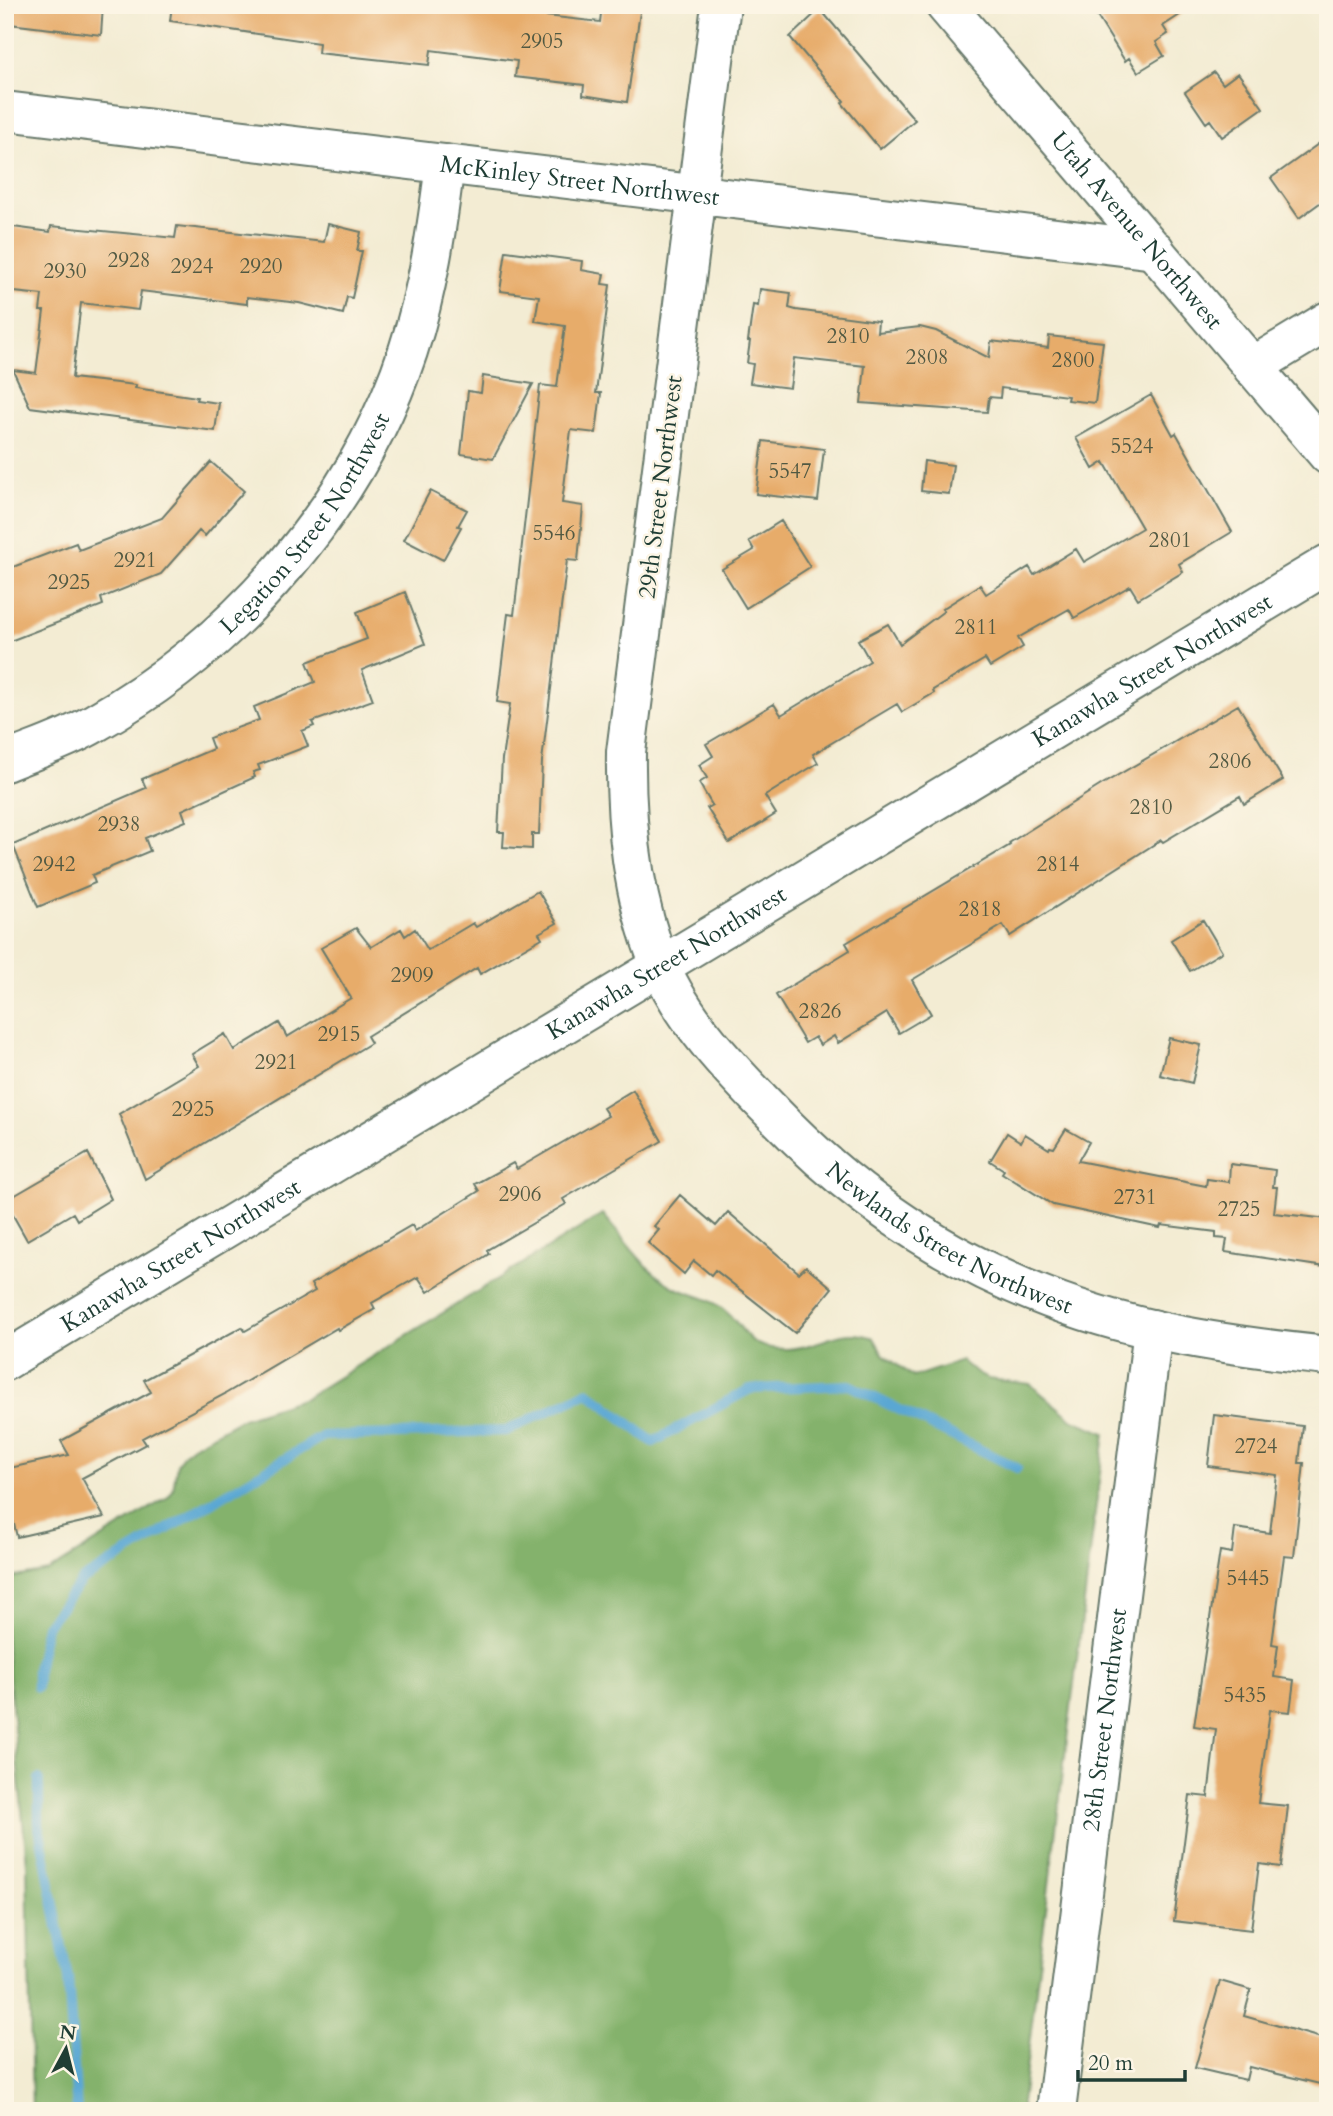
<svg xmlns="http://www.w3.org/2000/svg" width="1333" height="2116" viewBox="0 0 1333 2116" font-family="Cardo,serif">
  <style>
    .forest { fill: #84b26c; stroke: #527850; stroke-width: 2 }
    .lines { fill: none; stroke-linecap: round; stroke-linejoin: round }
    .stream { stroke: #5aa7d3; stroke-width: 10 }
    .building { fill: #e7ac6a }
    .minor-casing { stroke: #697a6c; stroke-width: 42 }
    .minor { stroke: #fff; stroke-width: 38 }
    .labels { text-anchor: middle; stroke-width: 5; stroke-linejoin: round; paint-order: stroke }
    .number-label { font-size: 21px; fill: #515942 }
    .street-label { font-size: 24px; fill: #1f3d34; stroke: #fcf5e5 }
  </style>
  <rect width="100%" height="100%" fill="#fcf5e5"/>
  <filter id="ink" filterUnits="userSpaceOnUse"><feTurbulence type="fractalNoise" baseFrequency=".0143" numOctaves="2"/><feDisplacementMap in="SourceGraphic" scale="14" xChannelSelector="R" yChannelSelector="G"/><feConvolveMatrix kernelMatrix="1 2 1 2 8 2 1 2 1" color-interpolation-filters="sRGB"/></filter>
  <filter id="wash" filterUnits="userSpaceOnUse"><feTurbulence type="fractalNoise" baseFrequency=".00686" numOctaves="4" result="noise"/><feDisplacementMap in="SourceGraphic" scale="28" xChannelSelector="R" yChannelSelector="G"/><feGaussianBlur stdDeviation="1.57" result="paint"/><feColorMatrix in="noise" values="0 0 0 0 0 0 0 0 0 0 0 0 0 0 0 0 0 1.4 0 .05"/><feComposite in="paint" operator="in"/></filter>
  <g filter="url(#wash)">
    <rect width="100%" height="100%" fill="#f3ecd3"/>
    <!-- forest -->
    <path class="forest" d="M603,1214C622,1237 647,1273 674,1287C690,1295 709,1297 723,1309C750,1331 742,1349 787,1349C822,1348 837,1325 874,1338L883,1354L913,1377L961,1361L979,1375L988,1379L1030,1384L1073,1420L1105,1433L1021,2111H32L27,1864L5,1633V1588L7,1582L15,1577L49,1571L168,1497L173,1490L177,1464L184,1453L194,1445L243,1418L305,1398Z"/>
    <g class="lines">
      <!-- stream -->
      <path class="stream" d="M37,1687V1670L46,1626L82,1580L323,1436L506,1431L588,1392L653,1442L750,1389L849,1385L1017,1468
        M39,1779V1827L68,1978L77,2111"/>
    </g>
    <g id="blocks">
      <!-- building -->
      <path class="building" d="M11,5H103L101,35L10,24Z
        M172,5H501V11L600,22L602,5H641L627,102L583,95L584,85L515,77L517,61L431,50L429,65L318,53L319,43L170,21Z
        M1090,5H1195L1163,26L1168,34L1156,42L1164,56L1138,72L1129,58L1125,61Z
        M820,9L915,120L880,149L842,103L844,101L790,37Z
        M1214,72L1223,84L1238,73L1263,108L1222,137L1210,120L1206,123L1185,92Z
        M1328,137V197L1299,218L1271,178Z
        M328,224L361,232L357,251H362L352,298L347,297L343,314L299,303L247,297V304L141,291L138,310L81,303L72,378L136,385L135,388L197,397L196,400L219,403L215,431L30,407L13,370L36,373L44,311H40L42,295L5,291V226L50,232L51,226L175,238L177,226L324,242Z
        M506,251L582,261L581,270L604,274L602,284L610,285L596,393H601L596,433L571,430L562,503L583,506L578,561L567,560L542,761L539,834H532V849L503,847L504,832H498L502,759L510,704L497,702L508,614L514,615L540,385L557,387L565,326L535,321L539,296L500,291Z
        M760,289L791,293L789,308L796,310L878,321L877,332L920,327L936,331L989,358L991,341L1048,348L1049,336L1103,342L1095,403L1067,400L1068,396L1001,388L1000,398L989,397L987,412L861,403L865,366L794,358L790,388L750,383L753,364L747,363L750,341H748L753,305L758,306Z
        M483,376L533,384L493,459L461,454L468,391L481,393Z
        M1151,395L1173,435L1176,433L1232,532L1179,564L1183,572L1138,599L1130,586L1074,618L1069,609L1018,638L1023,647L990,667L985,659L933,690L934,693L902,712L897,704L813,754L818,763L765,796L776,814L729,843L707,808L712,805L699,783L707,778L699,765L713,756L706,744L774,704L781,715L870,661L858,640L888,624L900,644L944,611L942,609L980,585L986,594L1029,567L1034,575L1076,549L1084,562L1142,528L1104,462L1093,469L1076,438Z
        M763,441L824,449L818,501L756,494Z
        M924,461L953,465L949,494L921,491Z
        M211,462L244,491L205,536L199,531L161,574L101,598L103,605L5,643V570L76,543L79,550L162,518Z
        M430,491L467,510L458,526L461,527L443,560L404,540Z
        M781,521L810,567L746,608L722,569L754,550L749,541Z
        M405,592L425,644L362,670L373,700L312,722L314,726L302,731L308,746L258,765L260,770L253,772L255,777L182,810L186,821L145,838L150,851L92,875L95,883L38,907L13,845L146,788L142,779L213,749L209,738L259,720L254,707L315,682L307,662L367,639L357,612Z
        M1238,705L1283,780L1244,804L1240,796L1163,842L1161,840L1010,936L1003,925L912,980L931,1014L899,1033L887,1013L838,1043L834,1036L820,1045L815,1037L805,1043L776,995L850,950L846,943L1010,845L1009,843L1101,785Z
        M538,891L557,923L539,933L542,938L480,974L477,968L367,1036L371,1043L145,1179L119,1114L199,1066L192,1054L225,1034L234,1050L279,1023L287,1037L351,998L321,948L356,928L371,947L401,929L405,936L415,929L428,950L473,923L476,927Z
        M1203,920L1222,952L1190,971L1171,940Z
        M1169,1038L1201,1045L1192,1083L1160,1075Z
        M633,1090L662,1141L563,1199L566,1204L487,1250L489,1254L428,1292L418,1277L372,1303L375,1309L338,1330L337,1328L225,1394L142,1438L146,1444L82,1478L104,1517L17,1537L5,1485V1469L69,1455L61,1441L151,1392L144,1380L242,1327L245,1331L315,1291L311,1284L412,1225L415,1231L479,1191L475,1184L513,1163L517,1169L608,1116L603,1108Z
        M1066,1129L1089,1142L1078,1161L1206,1186L1207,1179L1229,1182L1230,1164L1275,1170L1273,1187H1277L1274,1213L1328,1219V1262H1325V1267L1225,1252L1227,1239L1216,1238V1232L1161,1225L1160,1228L1053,1205L1002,1173L1004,1170L990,1161L1007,1133L1021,1142L1025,1134L1049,1149L1050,1147L1054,1148Z
        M88,1153L111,1199L77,1220L73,1213L27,1240L5,1201Z
        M680,1195L716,1226L728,1212L799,1273L806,1266L832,1288L795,1333L715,1270L711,1275L694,1261L684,1274L648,1243L659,1230L654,1226Z
        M1214,1415L1303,1426L1299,1463H1304L1294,1557L1284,1556L1272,1644L1278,1645L1274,1677L1294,1680L1290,1712L1270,1710L1258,1803L1288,1806L1281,1867L1259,1864L1251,1930L1174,1921L1190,1795L1208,1797L1216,1729L1194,1726L1220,1551L1232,1553L1235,1528L1270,1533L1277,1475L1208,1466Z
        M1220,1981L1251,1990L1244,2016L1328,2040V2086L1249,2067L1246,2080L1195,2068Z"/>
    </g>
  </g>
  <g filter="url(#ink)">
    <use href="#blocks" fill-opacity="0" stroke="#697a6c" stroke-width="2"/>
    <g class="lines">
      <!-- minor casing -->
      <g class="minor-casing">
        <g id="minor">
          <path id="s1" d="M721,5L626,752C625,824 632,897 660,965C684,1022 732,1071 775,1115C880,1224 1007,1297 1155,1330C1212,1343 1270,1350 1328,1356"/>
          <path id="s2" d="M945,5L1328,455"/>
          <path id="s3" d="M5,111L1155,250"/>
          <path d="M1252,367L1328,321"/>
          <path id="s4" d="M5,762C34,750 66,740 93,724C236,644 356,507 408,351C428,290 437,228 445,164"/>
          <path id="s5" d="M5,1361L1328,564"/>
          <path id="s6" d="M1056,2111L1153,1329"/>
        </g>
      </g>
      <!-- minor -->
      <use href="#minor" class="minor"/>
    </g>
  </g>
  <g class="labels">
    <!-- number labels -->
    <g class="number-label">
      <text x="542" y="48">2905</text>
      <text x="129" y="267">2928</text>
      <text x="192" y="273">2924</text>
      <text x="261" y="273">2920</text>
      <text x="65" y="278">2930</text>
      <text x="848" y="343">2810</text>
      <text x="927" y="364">2808</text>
      <text x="1073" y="367">2800</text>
      <text x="1132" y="453">5524</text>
      <text x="790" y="478">5547</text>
      <text x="554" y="540">5546</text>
      <text x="1170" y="547">2801</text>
      <text x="135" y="567">2921</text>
      <text x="69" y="589">2925</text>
      <text x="976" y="634">2811</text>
      <text x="1230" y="768">2806</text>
      <text x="1151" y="814">2810</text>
      <text x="119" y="831">2938</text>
      <text x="54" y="871">2942</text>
      <text x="1058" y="871">2814</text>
      <text x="980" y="916">2818</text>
      <text x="412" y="982">2909</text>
      <text x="820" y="1018">2826</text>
      <text x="339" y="1041">2915</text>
      <text x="276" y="1069">2921</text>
      <text x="193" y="1116">2925</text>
      <text x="520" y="1201">2906</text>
      <text x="1135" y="1204">2731</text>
      <text x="1239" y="1216">2725</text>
      <text x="1256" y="1453">2724</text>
      <text x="1248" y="1585">5445</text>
      <text x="1245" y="1702">5435</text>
    </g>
    <!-- street labels -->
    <g class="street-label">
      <text dy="8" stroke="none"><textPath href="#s3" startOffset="579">McKinley Street Northwest</textPath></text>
      <text dy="8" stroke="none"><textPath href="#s2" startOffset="296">Utah Avenue Northwest</textPath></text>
      <text transform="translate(660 487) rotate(-83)" y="8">29th Street Northwest</text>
      <text dy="8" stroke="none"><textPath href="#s4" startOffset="392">Legation Street Northwest</textPath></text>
      <text dy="8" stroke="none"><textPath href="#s5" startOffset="1339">Kanawha Street Northwest</textPath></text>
      <text dy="8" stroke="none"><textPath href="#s5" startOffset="772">Kanawha Street Northwest</textPath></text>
      <text dy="8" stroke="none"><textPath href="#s1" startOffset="1376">Newlands Street Northwest</textPath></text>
      <text dy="8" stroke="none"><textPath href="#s5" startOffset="205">Kanawha Street Northwest</textPath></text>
      <text dy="8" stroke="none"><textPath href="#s6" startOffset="394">28th Street Northwest</textPath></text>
    </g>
  </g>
  <!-- margin -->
  <rect width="1333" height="2116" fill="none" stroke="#fcf5e5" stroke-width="28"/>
  <!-- north arrow -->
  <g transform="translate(66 2049) rotate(7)" stroke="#fcf5e5" stroke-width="5" paint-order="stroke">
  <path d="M0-5L12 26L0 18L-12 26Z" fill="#1f3d34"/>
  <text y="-10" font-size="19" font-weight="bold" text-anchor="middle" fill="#1f3d34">N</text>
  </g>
  <!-- scale -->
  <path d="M1078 2070v10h107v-10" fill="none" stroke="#1f3d34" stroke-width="3.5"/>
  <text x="1088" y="2070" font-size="21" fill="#1f3d34" stroke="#fcf5e5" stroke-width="5" paint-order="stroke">20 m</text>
</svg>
